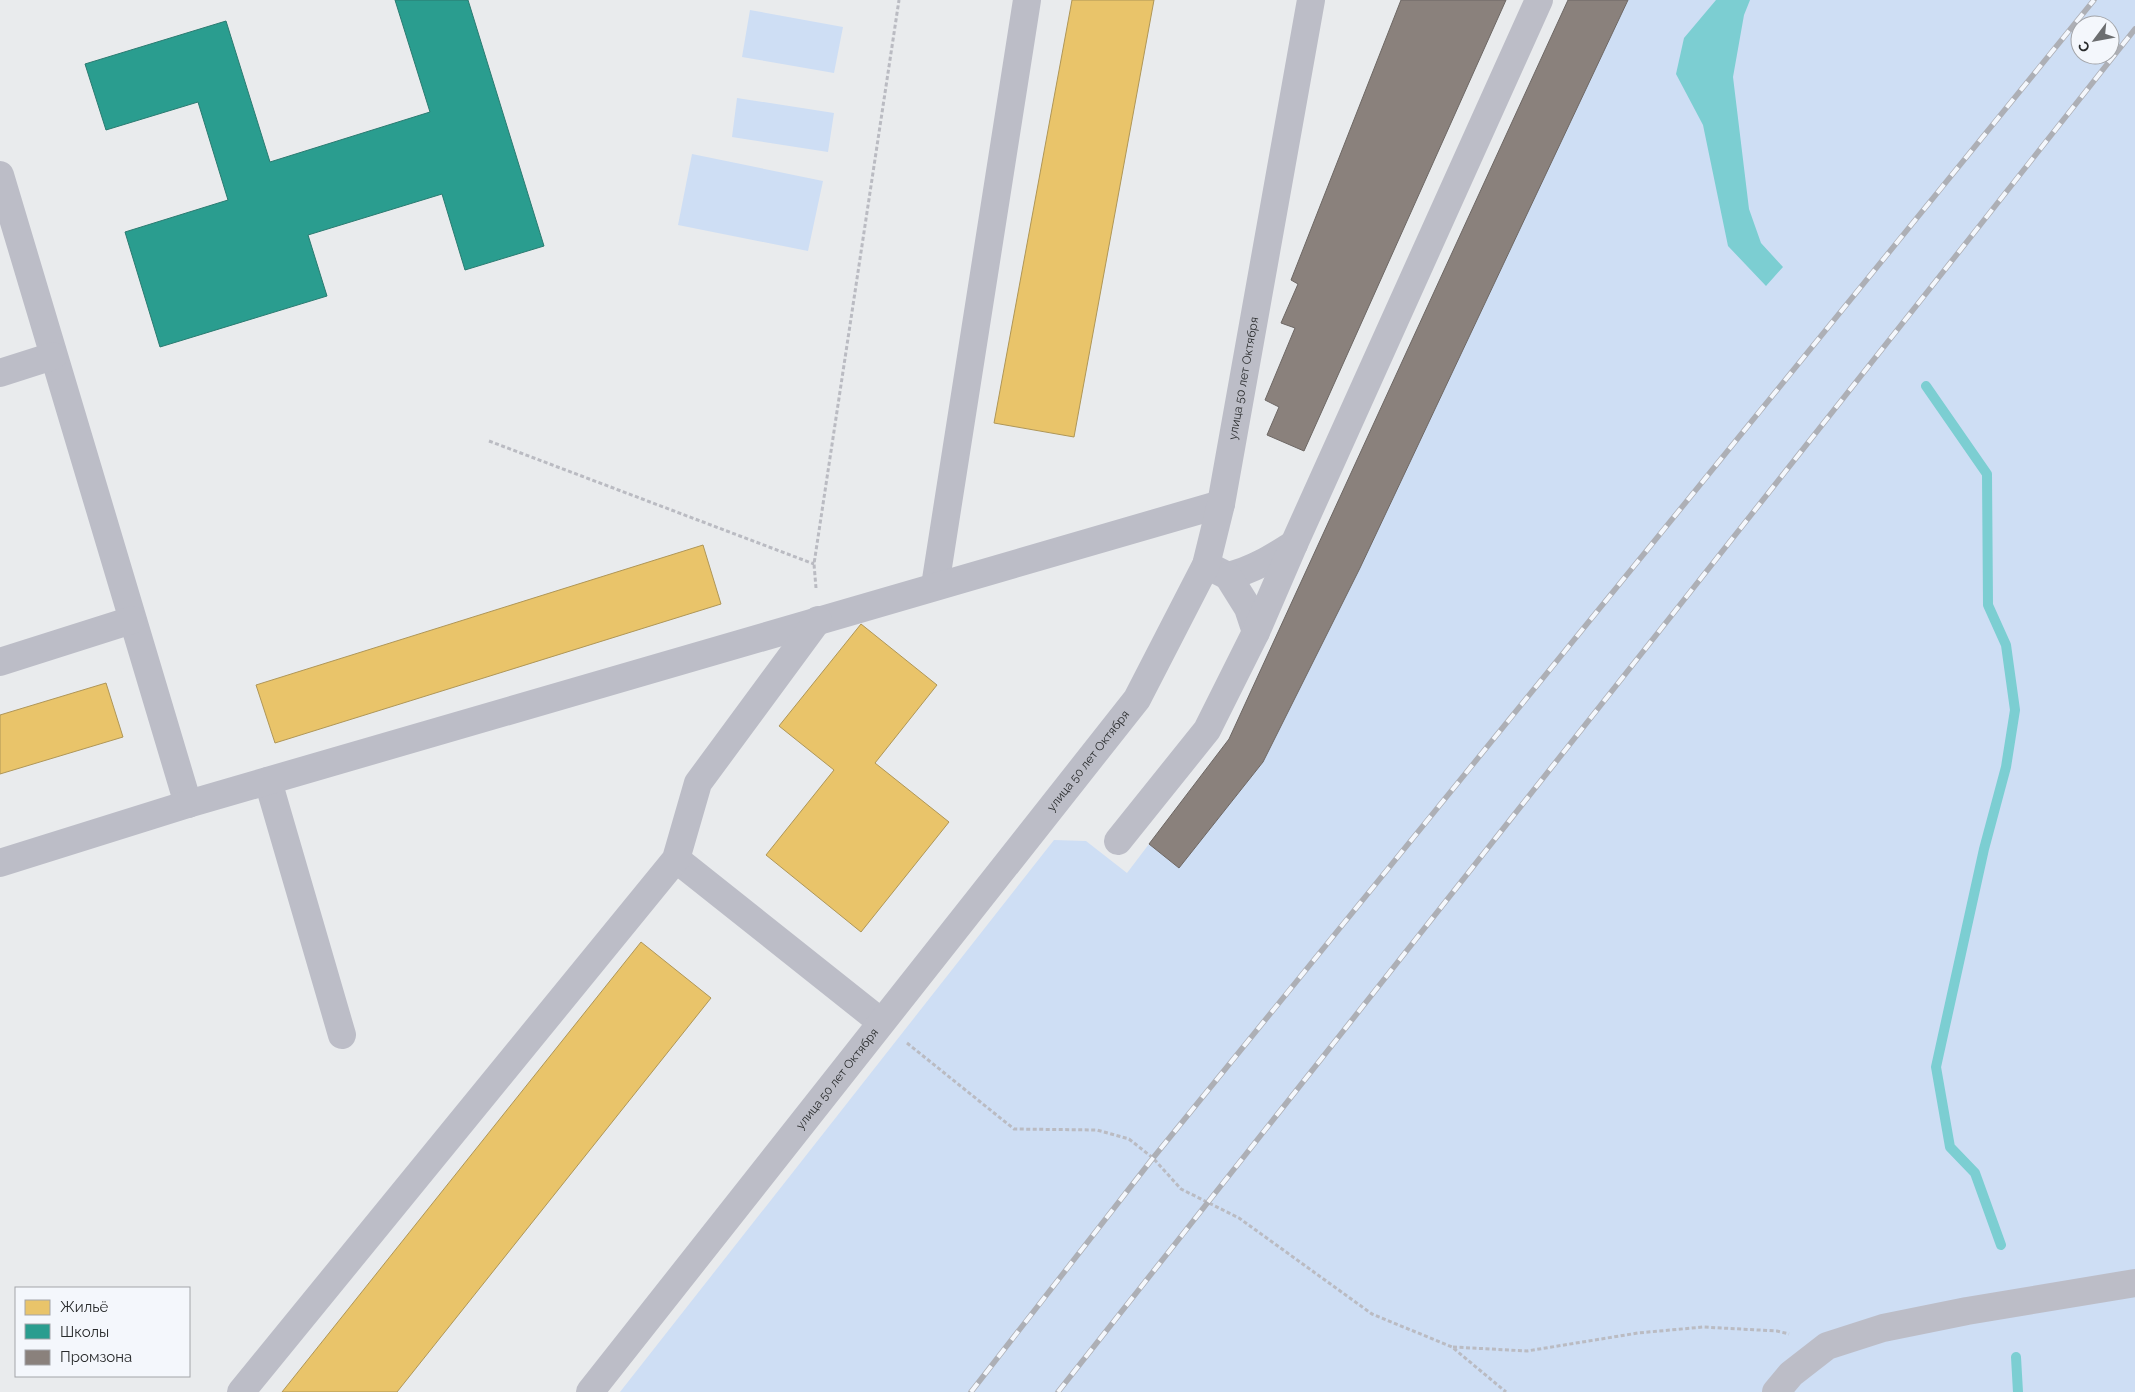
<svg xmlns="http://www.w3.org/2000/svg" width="2135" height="1392" viewBox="0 0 2135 1392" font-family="Raleway,sans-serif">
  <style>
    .green { fill: #cedef4; fill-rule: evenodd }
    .water { fill: #7cced2 }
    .homes { fill: #e9c46a; stroke: #af9657 }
    .schools { fill: #2a9d8f; stroke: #2a7b71 }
    .industry { fill: #8a817c; stroke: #6d6764 }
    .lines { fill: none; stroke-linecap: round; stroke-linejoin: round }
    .stream { stroke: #7cced2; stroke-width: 10 }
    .path { stroke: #babbc2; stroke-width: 3; stroke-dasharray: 4 2.5; stroke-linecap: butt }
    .minor { stroke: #bcbdc7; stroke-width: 28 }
    .rail-casing { stroke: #adafb5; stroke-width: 5.5 }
    .rail { stroke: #f4f7fc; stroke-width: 4; stroke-dasharray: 11; stroke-linecap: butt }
    .labels { text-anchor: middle; stroke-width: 5; stroke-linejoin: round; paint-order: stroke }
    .street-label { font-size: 12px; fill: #292b2c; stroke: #f4f7fc }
  </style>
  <rect width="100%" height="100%" fill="#e9ebed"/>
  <!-- green -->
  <path class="green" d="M1628,0H2135V1392H620L1054,840L1086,841L1127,873L1149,844L1179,868L1263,762L1360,568ZM2080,25H2110V55H2080Z
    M750,10L843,27L834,73L742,57Z
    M737,98L834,113L828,152L732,137Z
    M692,154L823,181L808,251L678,225Z"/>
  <!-- water -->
  <path class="water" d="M1716,0H1750L1744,15L1733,77L1749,209L1761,243L1783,267L1766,286L1728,246L1703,125L1676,74L1684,38Z"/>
  <!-- homes -->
  <path class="homes" d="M1072,0H1154L1074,437L994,423Z
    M703,545L721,604L275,743L256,685Z
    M861,624L937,685L875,763L949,822L861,932L766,855L834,770L779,726Z
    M106,683L123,737L0,774V715Z
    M641,942L711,998L397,1392H282Z"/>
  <!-- schools -->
  <path class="schools" d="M395,0H468L544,246L465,270L442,194L308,235L327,296L160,347L125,232L228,200L198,102L106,130L85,64L226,21L270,162L430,112Z"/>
  <!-- industry -->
  <path class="industry" d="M1401,0H1506L1304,451L1267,435L1279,407L1265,400L1295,328L1281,323L1298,284L1291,280Z
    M1568,0H1628L1360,568L1263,762L1179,868L1149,844L1229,739Z"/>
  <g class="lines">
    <!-- stream -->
    <path class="stream" d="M1926,386L1987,474L1988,605L2006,645L2015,710L2006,767L1984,849L1936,1067L1950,1147L1975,1173L2001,1245
      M2016,1357L2018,1392"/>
    <!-- path -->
    <path class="path" d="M489,441L814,564
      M816,588L814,564L899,0
      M907,1043L1014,1129L1097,1130L1129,1139L1153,1158L1181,1189L1239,1218L1372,1314L1452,1347L1506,1392
      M1453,1347L1527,1351L1638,1333L1703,1327L1777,1331L1789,1334"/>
    <!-- minor -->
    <g class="minor">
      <path d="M0,175L188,804"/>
      <path d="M0,373L53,356"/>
      <path d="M1206,565L1228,576C1253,570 1272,558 1294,544"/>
      <path d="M1228,576L1248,608L1256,632"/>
      <path d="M935,586L1027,0"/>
      <path d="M0,662L132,620"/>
      <path d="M268,781L342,1035"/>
      <path d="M1118,841L1207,730L1256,632L1294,544L1539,0"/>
      <path d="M676,859L881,1022"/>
      <path d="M0,863L188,804L1221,504"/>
      <path d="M241,1392L676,859L698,783L818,620"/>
      <path id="s1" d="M590,1392L1137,699L1206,565L1221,504L1311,0"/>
      <path d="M1776,1392L1791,1374L1827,1346L1883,1328L1967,1311L2135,1283"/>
    </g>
    <!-- rail casing -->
    <g class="rail-casing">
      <path id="rail" d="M971,1392L1153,1158L2094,0
        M1058,1392L2135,29"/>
    </g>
    <!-- rail -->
    <use href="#rail" class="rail"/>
  </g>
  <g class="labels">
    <!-- street labels -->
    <g class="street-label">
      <text dy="4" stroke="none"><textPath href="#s1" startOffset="1224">улица 50 лет Октября</textPath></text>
      <text dy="4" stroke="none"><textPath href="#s1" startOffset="804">улица 50 лет Октября</textPath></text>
      <text dy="4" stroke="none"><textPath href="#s1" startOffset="399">улица 50 лет Октября</textPath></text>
    </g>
  </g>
  <!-- legend -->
  <rect x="15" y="1287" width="175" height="90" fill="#f4f7fc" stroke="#a3a5a9"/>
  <rect x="25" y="1300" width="25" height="15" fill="#e9c46a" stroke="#a3a5a9"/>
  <text x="60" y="1312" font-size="15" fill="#292b2c">Жильё</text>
  <rect x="25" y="1324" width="25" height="15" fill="#2a9d8f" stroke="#a3a5a9"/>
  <text x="60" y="1337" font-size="15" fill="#292b2c">Школы</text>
  <rect x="25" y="1350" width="25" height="15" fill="#8a817c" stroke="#a3a5a9"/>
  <text x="60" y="1362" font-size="15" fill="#292b2c">Промзона</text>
  <!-- north arrow -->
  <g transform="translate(2095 40) rotate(238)"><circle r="24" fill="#f4f7fc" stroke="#a3a5a9"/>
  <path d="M0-4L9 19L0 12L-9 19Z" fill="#6c6e70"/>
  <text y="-8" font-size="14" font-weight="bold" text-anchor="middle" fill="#292b2c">С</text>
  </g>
</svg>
